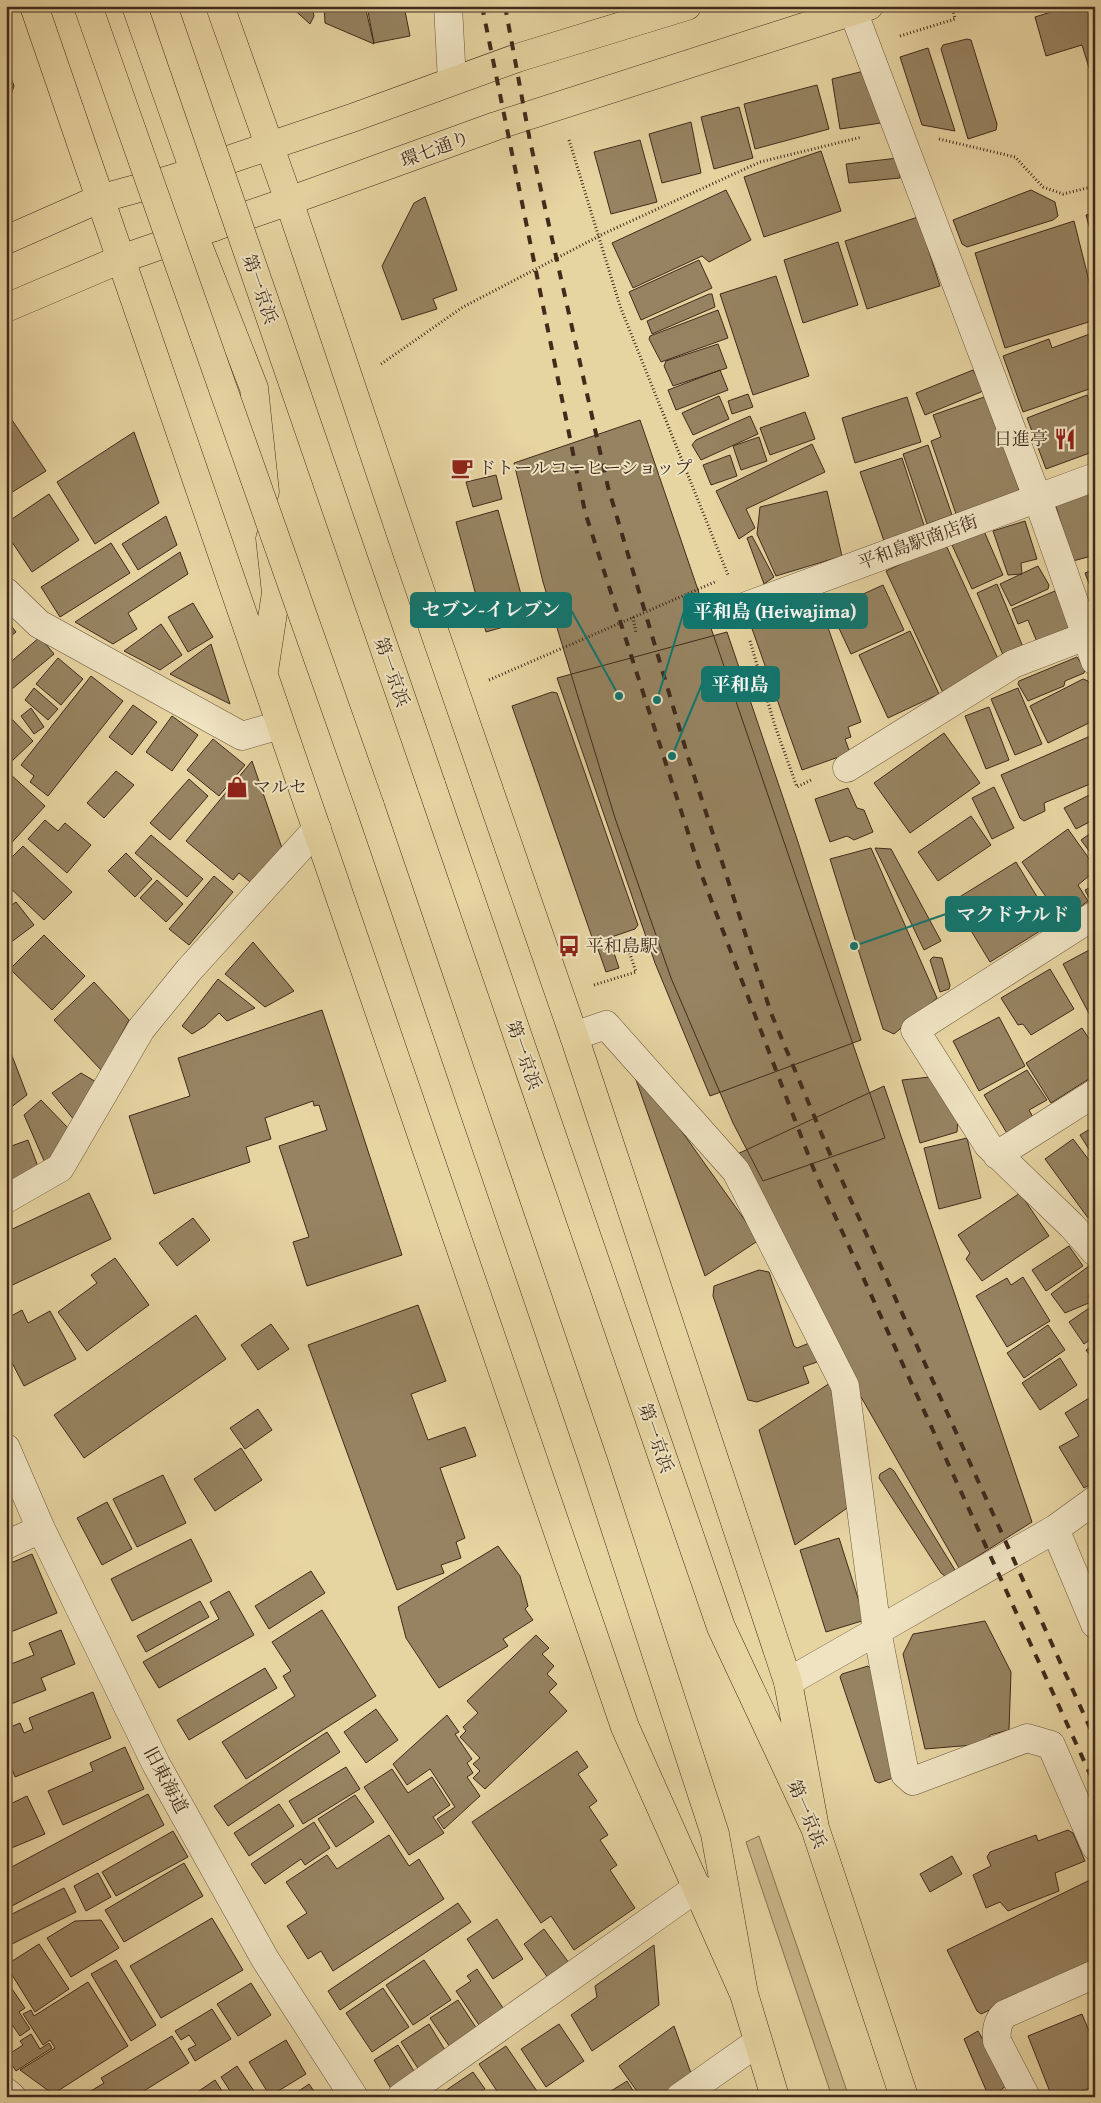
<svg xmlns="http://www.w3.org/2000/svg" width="1101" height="2103" viewBox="0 0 1101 2103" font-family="'Gentium Book Plus','Noto Serif JP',serif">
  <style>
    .green { fill: #cab78a; stroke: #857153 }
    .building { fill: #968361; stroke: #402b1c }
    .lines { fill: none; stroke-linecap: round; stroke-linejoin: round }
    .minor-casing { stroke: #6a553d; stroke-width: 29 }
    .major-casing { stroke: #402b1c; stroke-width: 29 }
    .highway-casing { stroke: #402b1c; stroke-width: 29 }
    .path { stroke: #402b1c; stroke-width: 3; stroke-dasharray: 1 2.5; stroke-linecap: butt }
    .minor { stroke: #efe3c2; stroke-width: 28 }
    .major { stroke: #e6d4a1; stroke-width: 28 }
    .highway { stroke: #e6d4a1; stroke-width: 28 }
    .rail { stroke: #402b1c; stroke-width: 4; stroke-dasharray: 9 9; stroke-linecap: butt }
    .highway-bridge-casing { stroke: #402b1c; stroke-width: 29; stroke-linecap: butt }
    .highway-bridge { stroke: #e6d4a1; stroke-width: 28 }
    .labels { text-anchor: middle; stroke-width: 4; stroke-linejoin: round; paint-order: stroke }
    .street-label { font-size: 18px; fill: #402b1c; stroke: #efe3c2 }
    .poi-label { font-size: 18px; fill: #402b1c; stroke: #efe3c2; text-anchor: start }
    .leader { fill: none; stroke: #0f766e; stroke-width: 2 }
    .callout-dot { fill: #0f766e; stroke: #efe3c2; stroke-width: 2 }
    .callout { fill: #0f766e; stroke: #0f766e; stroke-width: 2 }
    .callout-label { font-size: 19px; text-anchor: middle; font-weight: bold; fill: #fff }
  </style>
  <rect width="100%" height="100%" fill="#e6d4a1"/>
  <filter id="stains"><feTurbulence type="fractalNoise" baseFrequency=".004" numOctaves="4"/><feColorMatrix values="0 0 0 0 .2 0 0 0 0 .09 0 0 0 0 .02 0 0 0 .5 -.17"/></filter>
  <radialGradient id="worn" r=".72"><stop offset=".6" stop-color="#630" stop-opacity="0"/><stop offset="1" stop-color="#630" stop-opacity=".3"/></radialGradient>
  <!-- green -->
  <path class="green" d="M759,1836L849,2097H832L746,1842Z"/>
  <!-- building -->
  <path class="building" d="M290,6H312L314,16L310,24Z
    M324,6H365L374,44L325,23Z
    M367,6H404L410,36L374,43Z
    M1070,6H1095V87L1082,45L1046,56L1035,17Z
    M967,39L971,40L997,124L996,130L968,139L941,49L943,45Z
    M928,48L955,131L922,125L900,57Z
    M6,65L14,86L6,108Z
    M868,70L881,123L840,129L832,79Z
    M817,85L829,129L755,149L744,104Z
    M739,107L753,158L714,169L701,117Z
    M691,122L701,173L662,183L649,134Z
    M640,140L657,202L611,214L594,152Z
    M821,151L841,211L764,237L744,177Z
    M898,158L900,178L849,183L846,164Z
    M726,190L751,240L709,262L702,256L633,288L612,243Z
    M1031,190L1055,202L1058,216L1053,220L967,247L962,244L953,220Z
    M425,197L457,290L433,299L437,309L402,320L382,266L414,203Z
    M1095,213V248L1086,215Z
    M918,217L940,286L867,309L845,241Z
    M1074,221L1095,305V320L1005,348L975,253Z
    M838,242L858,305L803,323L784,260Z
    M699,260L712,288L641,320L629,292Z
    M776,276L809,376L753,395L720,294Z
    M709,294H712L715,307L652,334L647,321Z
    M718,310L728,338L661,362L649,339L650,336Z
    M1095,332V387L1023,412L1003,356L1049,339L1052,348Z
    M718,344L727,368L673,386L664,366L666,361Z
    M720,370L728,390L676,410L668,390Z
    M973,370L983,388L981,392L925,415L916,393Z
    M748,394L753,407L732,414L728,401Z
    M1087,395L1095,416V451L1046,469L1027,418Z
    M719,396L729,419L693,435L682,413Z
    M987,396L1020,492L956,514L931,441L941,437L933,415Z
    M907,397L921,442L855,463L842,418Z
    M6,411L46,471L6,496Z
    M805,412L815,439L770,455L760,428Z
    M750,416L758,434L701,460L692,445L696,440Z
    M640,420L885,1138L763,1181L733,1123L671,978L615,818L543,582L514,463Z
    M134,432L159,503L95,544L57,482Z
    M759,437L767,461L741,470L733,446Z
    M812,444L825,472L746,509L755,528L739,539L716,491Z
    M928,445L952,515L927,524L903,454Z
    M730,455L737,476L711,485L703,465Z
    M902,458L925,528L884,541L860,472Z
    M496,475L502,499L473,507L466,482Z
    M827,491L842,556L776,576L757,534L760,507Z
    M1095,492V555L1073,561L1055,504Z
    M49,494L79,540L32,572L6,533V523Z
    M498,510L528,620L486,632L456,522Z
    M166,516L177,545L138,570L122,544Z
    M1025,521L1037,559L1021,563L1022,574L1008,575L993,531Z
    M984,531L1003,575L972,589L952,545Z
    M752,536L774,577L764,584L747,538Z
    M111,543L130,573L60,617L41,587Z
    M945,543L999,661L943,693L886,571Z
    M180,552L188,574L128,613L137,629L113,644L75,622Z
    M1038,566L1049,585L1048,589L1011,606L1000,584Z
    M1095,569V597H1094L1085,573Z
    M997,584L1023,647L1003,655L977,593Z
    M883,585L904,630L851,654L830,609Z
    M1055,591L1071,629L1037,642L1028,620L1018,624L1012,609Z
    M193,603L213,637L188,652L168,617Z
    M804,604L808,606L814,623L825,619L861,722L848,727L851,737L845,739L850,753L802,770L750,623Z
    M6,619L16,632L6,640Z
    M161,624L182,655L160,670L124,651Z
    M910,631L939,694L888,718L859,655Z
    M727,632L797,839L861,1040L710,1096L655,963L557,678Z
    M40,637L54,654L6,694V666Z
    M211,644L230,704L170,674Z
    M1077,657L1085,669L1084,673L1065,681L1064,686L1028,701L1018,684L1019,681Z
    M58,658L83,679L61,705L36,684Z
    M91,676L123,701L48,796L30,782L34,776L21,765Z
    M1083,679L1088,681L1095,695V720L1048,743L1030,706Z
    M34,688L58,709L48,720L25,700Z
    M1018,688L1042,744L1015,755L991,699Z
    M552,692L557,693L638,925L635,929L594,943L512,706Z
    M133,705L157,722L132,755L109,737Z
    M989,707L1009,760L986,769L965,716Z
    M31,708L44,727L34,734L21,716Z
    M6,713L33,741L12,761L6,756L11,751L6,746Z
    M172,716L198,735L172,771L146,752Z
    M944,733L980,783L910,833L874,783Z
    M1095,734V782L1044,803L1045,811L1024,821L1020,818L1001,775Z
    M213,739L245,765L219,796L187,770Z
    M252,761L283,851L254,885L239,873L233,880L186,841Z
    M116,771L134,785L104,818L87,803Z
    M9,773L45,806L6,849V777Z
    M189,779L208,796L170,840L150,823Z
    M994,787L1014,828L992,839L972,798Z
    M848,788L857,808L864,810L873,832L854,840L847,836L830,842L815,799Z
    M1095,792V819L1076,829L1064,808Z
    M971,816L991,845L938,881L918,852Z
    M45,820L58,831L65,823L91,845L67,873L28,839Z
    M1068,829L1095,867V871L1078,885L1088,901L1062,920L1022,862Z
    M1095,830V859L1081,840Z
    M151,835L203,879L187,897L135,853Z
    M23,846L72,892L44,920L6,884V877L10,874L6,871V863Z
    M871,848L937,998L894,1034L883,1029L830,859Z
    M875,848L891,849L941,941L924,950Z
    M126,853L152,879L135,897L108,871Z
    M1016,862L1053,923L990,962L953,901Z
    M214,876L233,892L189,945L169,929Z
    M157,880L183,904L166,922L140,898Z
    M1095,885V905L1093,906L1085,890Z
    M16,902L34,925L6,946V909Z
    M44,935L85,976L52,1010L10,969Z
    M253,942L294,991L265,1007L225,974Z
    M611,944L619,968L606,972L598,949Z
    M1095,947V1025L1063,964Z
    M933,957L942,958L950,985L949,989L940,992L930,960Z
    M1050,969L1074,1009L1031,1035L1023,1024L1018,1025L1001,998Z
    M218,979L255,1008L227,1021L219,1013L205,1026L192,1034L182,1026Z
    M94,982L129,1020L102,1071L54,1020Z
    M322,1010L402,1255L307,1286L293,1242L309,1237L279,1146L327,1130L319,1105L314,1106L313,1101L265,1118L271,1139L246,1147L250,1162L154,1194L129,1116L190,1096L178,1058Z
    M999,1017L1025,1066L979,1091L953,1041Z
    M1082,1028L1095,1048V1075L1051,1103L1026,1063Z
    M6,1040L27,1095L6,1111Z
    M636,1067L759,1240L705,1276L635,1077Z
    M1027,1070L1047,1100L1029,1110L1034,1119L1008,1135L984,1095Z
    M81,1073L103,1086L79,1126L52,1093Z
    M930,1077L958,1119L957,1132L920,1143L902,1080Z
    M884,1086L1032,1522L959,1568L837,1355L733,1156Z
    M41,1100L70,1130L63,1151L45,1163L24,1115Z
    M1095,1126V1159L1080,1135Z
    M967,1138L981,1198L939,1209L924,1148Z
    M1073,1139L1095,1168V1213L1088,1218L1045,1159Z
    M28,1140L40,1172L6,1185V1148Z
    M89,1193L111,1239L6,1288V1232Z
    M1020,1193L1049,1236L982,1281L966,1259L970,1253L958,1235Z
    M193,1218L210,1240L177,1266L159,1243Z
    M1069,1246L1083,1266L1046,1291L1032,1270Z
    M115,1258L149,1305L87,1351L58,1312L97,1283L91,1275Z
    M1089,1266L1095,1273V1291L1088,1296L1091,1302L1065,1313L1051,1294Z
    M759,1270L769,1272L794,1346L797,1348L814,1341L817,1362L803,1367L809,1383L757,1402L748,1400L713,1296L714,1286Z
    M1023,1277L1050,1321L1007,1347L976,1296L1007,1278L1011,1285Z
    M1095,1304V1336L1084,1344L1069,1322Z
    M418,1305L446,1381L411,1394L428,1440L465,1427L476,1456L440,1468L465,1538L456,1542L461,1558L441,1565L444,1573L397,1590L308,1345Z
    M22,1310L28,1323L50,1311L76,1359L24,1386L6,1351V1319Z
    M196,1315L226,1359L84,1458L54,1415Z
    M271,1324L289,1349L258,1370L241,1345Z
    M1048,1325L1065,1350L1024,1378L1007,1353Z
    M1095,1344V1363L1086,1350Z
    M1060,1358L1077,1385L1040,1410L1022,1383Z
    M833,1381L850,1506L795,1545L759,1430Z
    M1094,1395L1095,1482L1084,1488L1059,1447L1079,1436L1065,1413Z
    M258,1409L272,1430L245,1449L230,1428Z
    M241,1448L262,1480L215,1511L194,1479Z
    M890,1468L894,1471L955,1570L946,1577L941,1573L879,1478L880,1474Z
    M163,1475L186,1523L137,1547L113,1499Z
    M107,1502L132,1549L102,1565L77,1518Z
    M839,1538L865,1620L826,1632L800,1550Z
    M191,1539L212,1581L132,1621L111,1579Z
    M498,1546L520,1576L528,1606L525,1609L533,1620L503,1639L508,1646L439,1688L406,1638L398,1607Z
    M32,1554L57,1613L6,1634V1565Z
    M311,1571L325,1593L269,1629L255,1606Z
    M229,1591L254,1635L159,1688L143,1662L219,1619L210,1602Z
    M200,1601L209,1617L146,1652L137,1636Z
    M322,1610L376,1696L246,1779L222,1742L295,1696L283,1676L291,1671L272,1642Z
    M985,1621L1011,1672L1009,1730L990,1735L985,1744L925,1749L903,1654L913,1634Z
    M61,1630L75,1664L41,1678L46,1690L6,1706V1666L34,1655L29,1643Z
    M536,1635L549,1648L542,1654L554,1666L547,1674L557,1684L549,1692L567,1711L485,1789L473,1778L480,1771L473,1764L480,1758L460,1737L466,1731L463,1727L478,1713L467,1701Z
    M868,1666L871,1669L893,1778L879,1783L875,1781L840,1677L842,1674Z
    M265,1668L277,1688L189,1740L177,1720Z
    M93,1692L111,1738L15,1777L6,1754V1729L20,1723L24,1733L33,1729L29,1718Z
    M376,1709L398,1740L366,1763L344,1732Z
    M447,1715L459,1732L455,1734L472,1759L467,1763L473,1773L467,1777L480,1796L444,1829L437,1819L455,1807L430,1769L407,1785L393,1764Z
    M327,1732L340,1752L228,1826L214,1806Z
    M125,1747L144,1789L63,1825L48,1791L93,1771L90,1763Z
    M577,1751L588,1767L578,1774L597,1801L589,1807L608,1835L600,1840L617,1865L610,1870L635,1908L574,1950L551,1916L541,1923L472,1822Z
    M346,1767L360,1789L303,1824L289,1801Z
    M392,1769L408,1793L432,1777L450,1805L433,1817L444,1833L409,1855L364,1787Z
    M148,1794L164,1825L10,1907L6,1899V1870Z
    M355,1795L374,1822L336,1847L318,1819Z
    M27,1796L45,1834L9,1849L6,1842V1806Z
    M279,1804L294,1826L249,1856L234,1833Z
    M314,1822L330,1848L305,1865L301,1859L265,1884L251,1864Z
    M1068,1830L1073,1833L1085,1861L1055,1873L1059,1891L1008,1911L1000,1902L986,1908L973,1875L991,1866L987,1857L990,1852L1036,1835L1038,1841Z
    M173,1831L188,1857L116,1896L102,1872Z
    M389,1835L409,1866L419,1859L444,1899L333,1971L321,1951L308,1959L287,1926L307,1913L286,1882L327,1855L337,1869Z
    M952,1856L962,1874L930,1892L920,1874Z
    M184,1863L203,1896L124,1942L105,1910Z
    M98,1873L111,1897L86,1911L74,1886Z
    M1090,1880L1095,1889V1961L981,2014L977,2011L947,1950Z
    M64,1888L76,1912L6,1947V1917Z
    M458,1903L471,1922L340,2010L328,1991Z
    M212,1918L243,1970L161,2018L130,1966Z
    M497,1919L523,1959L493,1979L467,1939Z
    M101,1920L119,1948L71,1977L47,1938L75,1921Z
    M544,1929L572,1967L551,1982L524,1944Z
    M39,1944L69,1989L35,2012L6,1965Z
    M654,1945L659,2005L592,2051L571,2015L597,1997L595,1986Z
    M116,1960L156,2025L131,2041L91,1974Z
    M424,1960L451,2000L413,2025L386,1985Z
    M477,1969L503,2008L479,2025L456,1991L471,1981L467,1976Z
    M6,1980L25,2008L19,2012L30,2029L20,2036L6,2016Z
    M88,1982L128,2046L53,2094L20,2070L55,2048L50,2040L43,2045L23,2014L31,2010L34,2016Z
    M251,1983L271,2015L238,2036L217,2004Z
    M383,1988L409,2027L372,2052L346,2013Z
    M458,2000L479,2032L452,2050L430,2018Z
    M212,2009L231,2039L195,2061L188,2049L196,2045L189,2035L181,2040L175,2031Z
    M1082,2014L1095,2046V2086L1067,2097H1052L1028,2036Z
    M429,2024L448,2055L421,2073L401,2042Z
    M559,2024L584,2061L546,2087L521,2049Z
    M674,2026L692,2076L661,2097H641L619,2066Z
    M978,2031L1008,2084L993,2097H989L964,2039Z
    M31,2034L40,2049L49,2043L52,2048L16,2071L6,2056L23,2045L20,2041Z
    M172,2036L189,2063L134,2097H81L104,2083L101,2078Z
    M286,2040L306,2074L270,2096L249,2062Z
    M398,2045L417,2076L393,2092L374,2060Z
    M506,2046L541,2097H501L479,2064Z
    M237,2066L258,2097H234L221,2077Z
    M473,2072L485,2089L473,2097H436Z
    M215,2080L226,2097H194L193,2095Z
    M627,2081L637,2097L603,2096Z
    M309,2084L318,2097H290Z"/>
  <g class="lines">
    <!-- minor casing -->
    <g class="minor-casing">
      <path id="minor" d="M448,6L452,81
        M853,11L1037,497L1095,661
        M6,592L39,624L242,736L280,725
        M741,608L1095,477
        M847,768L1013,664L1086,636
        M1095,915L915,1030L988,1145L1072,1226L1095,1252
        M574,1036L606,1025L736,1171L845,1386L877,1631L1055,1529L1095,1500
        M997,1155L1095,1093
        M6,1199L60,1168L141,1029L189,970L317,829
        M6,1448L41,1529L156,1764L265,1959L354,2097
        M1055,1529L1095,1624
        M6,1545L41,1529
        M788,1682L877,1631L905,1774L913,1781L1027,1738L1051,1745L1095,1846
        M6,2092L12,2097
        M401,2097L698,1887
        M680,2097L758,2042
        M1026,2097L997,2041C996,2031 997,2021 1005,2014L1095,1974"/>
    </g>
    <!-- major casing -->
    <g class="major-casing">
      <path id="major" d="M6,240L99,199L172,179L352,118L517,58L687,6
        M6,308L121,259L289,201L496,126L869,6"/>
    </g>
    <!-- highway casing -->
    <g class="highway-casing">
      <path id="highway" d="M34,6L625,1727L744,1994
        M136,6L214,227
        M220,6L289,201L410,561L574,1036L788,1682L815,1828
        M172,179L254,388L265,492
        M264,671L276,593L270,538
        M431,784L721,1627L815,1828L904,2097
        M370,806L594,1463L715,1834L744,1994L775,2097"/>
    </g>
    <!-- path -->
    <path class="path" d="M900,36L955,19L952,6
      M939,139L1015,157L1043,187L1063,194L1095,186
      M569,140L620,306L728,575
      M381,364L463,307L605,233L760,162L862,137
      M633,617L636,633
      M750,641L775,726L797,787L813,779
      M489,680L717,581
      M594,985L636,972L626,942"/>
    <!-- minor -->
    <use href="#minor" class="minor"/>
    <!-- major -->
    <use href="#major" class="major"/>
    <!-- highway -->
    <use href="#highway" class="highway"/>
    <!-- rail -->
    <path class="rail" d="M482,6L585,512L702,876L814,1170L1095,1785
      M505,6L530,141L608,487L688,757L771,1013L830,1154L1095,1739"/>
    <!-- highway-bridge casing -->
    <g class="highway-bridge-casing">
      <path id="highway-bridge" d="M88,6L370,806
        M163,6L431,784"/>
    </g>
    <!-- highway-bridge -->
    <use href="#highway-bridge" class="highway-bridge"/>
  </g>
  <!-- icons -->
  <defs>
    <g id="restaurant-bare" transform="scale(1.725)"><path d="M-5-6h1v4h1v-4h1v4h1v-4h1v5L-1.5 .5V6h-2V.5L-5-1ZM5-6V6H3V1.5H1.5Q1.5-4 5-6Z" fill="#8f2418" stroke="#efe3c2" stroke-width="2.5" paint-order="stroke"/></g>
    <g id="cafe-bare" transform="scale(1.725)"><path d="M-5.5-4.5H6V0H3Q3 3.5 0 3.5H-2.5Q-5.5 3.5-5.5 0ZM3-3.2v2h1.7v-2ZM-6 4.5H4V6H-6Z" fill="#8f2418" stroke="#efe3c2" stroke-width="2.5" paint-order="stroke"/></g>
    <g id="shop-bare" transform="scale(1.725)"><path d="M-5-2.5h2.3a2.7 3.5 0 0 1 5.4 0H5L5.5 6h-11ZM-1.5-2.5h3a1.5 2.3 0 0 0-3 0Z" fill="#8f2418" stroke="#efe3c2" stroke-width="2.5" paint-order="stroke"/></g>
    <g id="bus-bare" transform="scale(1.725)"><path d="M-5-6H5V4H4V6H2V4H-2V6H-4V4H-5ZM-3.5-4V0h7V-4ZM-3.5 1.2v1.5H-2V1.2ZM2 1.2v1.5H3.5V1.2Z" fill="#8f2418" stroke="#efe3c2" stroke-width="2.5" paint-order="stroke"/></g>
  </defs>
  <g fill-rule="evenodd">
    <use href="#restaurant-bare" x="1065" y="439"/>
    <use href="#cafe-bare" x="462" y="468"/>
    <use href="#shop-bare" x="237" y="787"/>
    <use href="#bus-bare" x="569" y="946"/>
  </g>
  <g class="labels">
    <!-- street labels -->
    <g class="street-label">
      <text transform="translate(435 149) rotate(-20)" y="6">環七通り</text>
      <text transform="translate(260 289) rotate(71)" y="6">第一京浜</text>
      <text transform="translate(918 542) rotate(-20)" y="6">平和島駅商店街</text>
      <text transform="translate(392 672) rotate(71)" y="6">第一京浜</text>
      <text transform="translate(524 1055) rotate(71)" y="6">第一京浜</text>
      <text transform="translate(656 1438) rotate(71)" y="6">第一京浜</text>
      <text transform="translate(166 1780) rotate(62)" y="6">旧東海道</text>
      <text transform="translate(807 1814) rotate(67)" y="6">第一京浜</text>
    </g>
    <!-- poi labels -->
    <g class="poi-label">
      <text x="1048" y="445" text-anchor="end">日進亭</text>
      <text x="478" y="474">ドトールコーヒーショップ</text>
      <text x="253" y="793">マルセ</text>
      <text x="586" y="952">平和島駅</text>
    </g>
  </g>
  <!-- callouts -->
  <path class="leader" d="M619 696L571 610M657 700L684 611M672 756L702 684M854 946L946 914"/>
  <g class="callout-dot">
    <circle cx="619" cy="696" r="5"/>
    <circle cx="657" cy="700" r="5"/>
    <circle cx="672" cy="756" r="5"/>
    <circle cx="854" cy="946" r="5"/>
  </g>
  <g class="callout">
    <rect x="411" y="593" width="160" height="34" rx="5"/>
    <rect x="684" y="594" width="183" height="34" rx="5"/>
    <rect x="702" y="667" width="77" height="34" rx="5"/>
    <rect x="946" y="897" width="134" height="34" rx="5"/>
  </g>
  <g class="callout-label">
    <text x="491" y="616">セブン-イレブン</text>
    <text x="775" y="618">平和島 (Heiwajima)</text>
    <text x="740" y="691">平和島</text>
    <text x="1013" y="921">マクドナルド</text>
  </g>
  <!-- margin -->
  <rect width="1101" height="2103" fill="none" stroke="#e6d4a1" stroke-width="25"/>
  <rect x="8" y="8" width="1086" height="2088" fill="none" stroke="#402b1c" stroke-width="2.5"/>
  <rect x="12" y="12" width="1076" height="2078" fill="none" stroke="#402b1c"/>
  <rect width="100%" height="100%" filter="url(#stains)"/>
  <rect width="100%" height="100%" fill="url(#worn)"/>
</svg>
